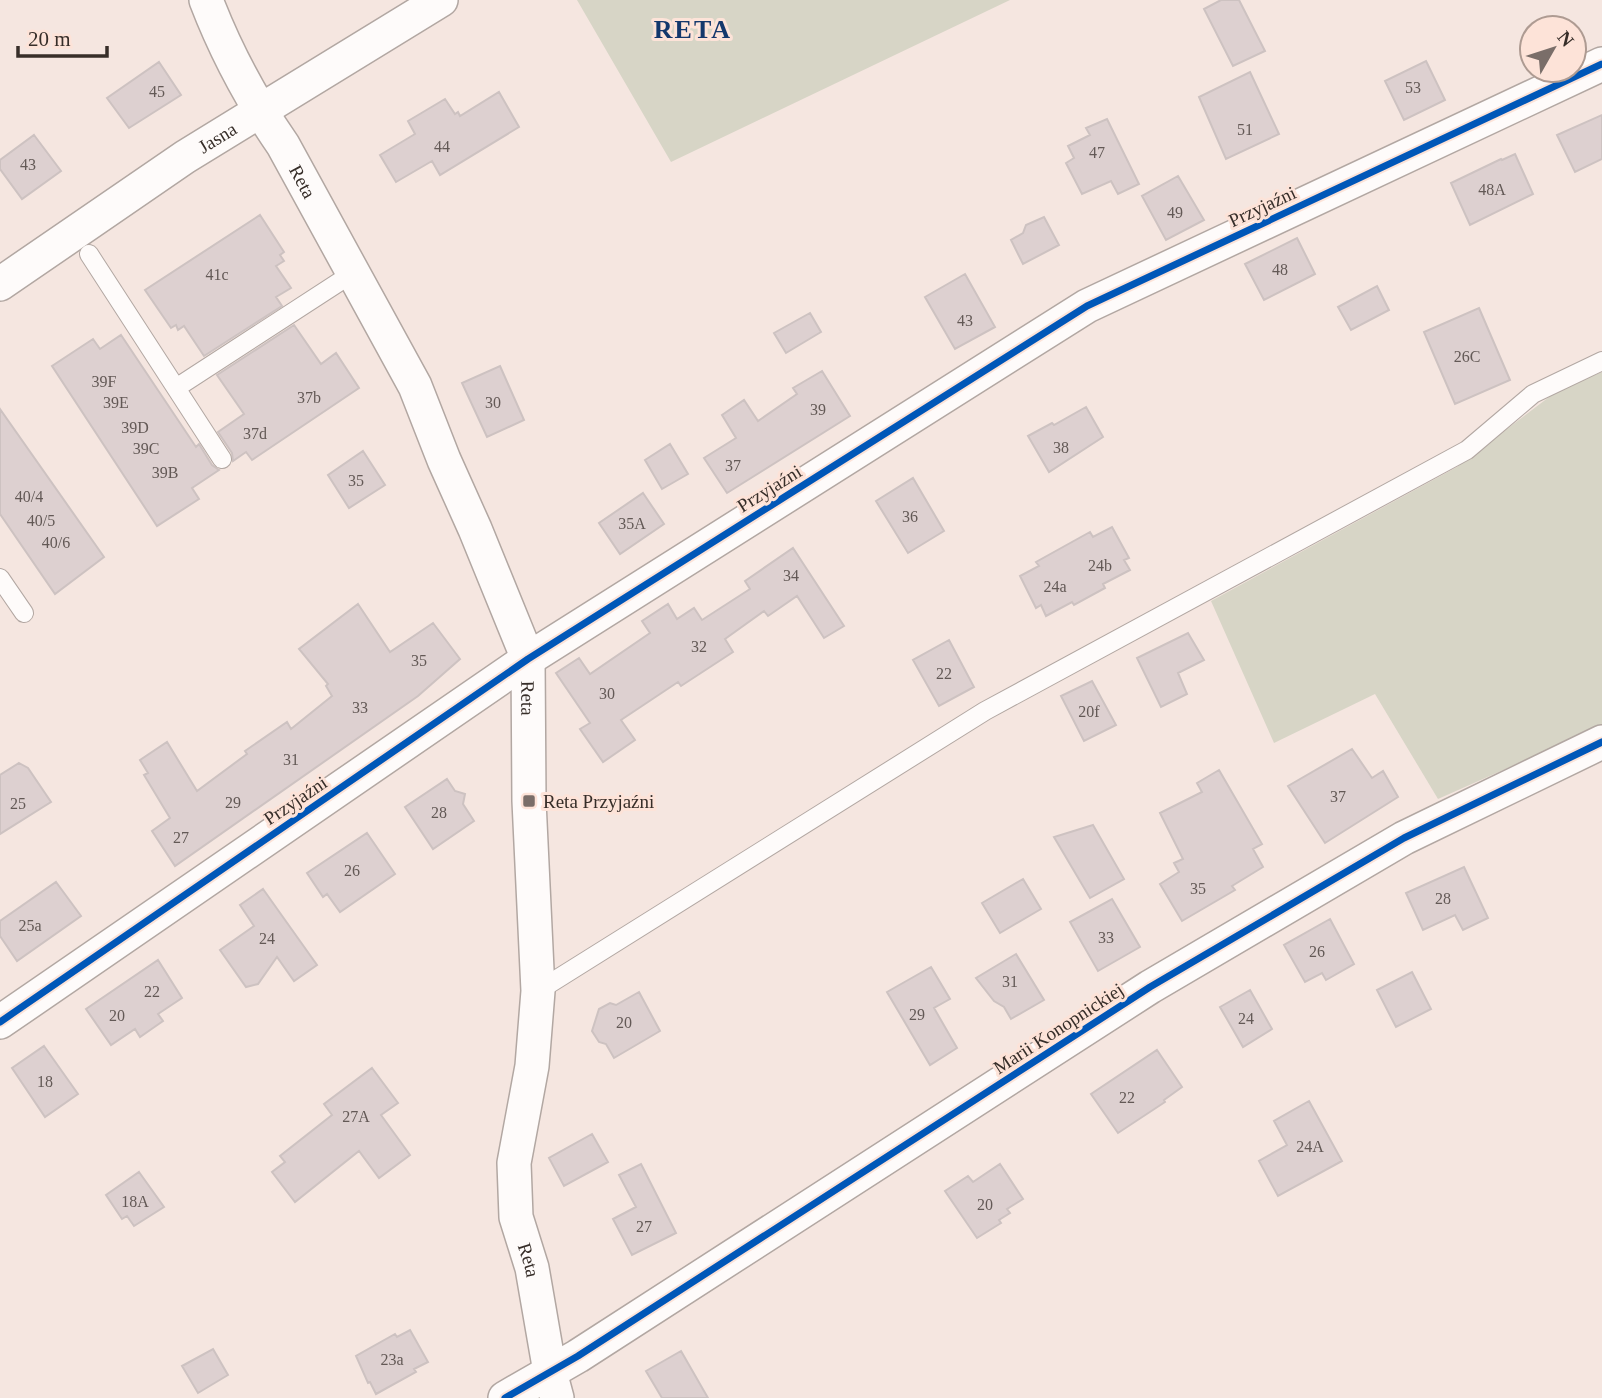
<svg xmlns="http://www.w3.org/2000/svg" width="1602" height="1398" viewBox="0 0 1602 1398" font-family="'Times New Roman',serif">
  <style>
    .green { fill: #d7d5c6 }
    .building { fill: #ddd0d0; stroke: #cdc2c1; stroke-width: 2 }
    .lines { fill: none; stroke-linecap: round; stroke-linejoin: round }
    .service-casing { stroke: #b2a7a2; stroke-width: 20 }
    .minor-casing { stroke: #b2a7a2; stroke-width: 36 }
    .service { stroke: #fefbfa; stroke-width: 18 }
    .minor { stroke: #fefbfa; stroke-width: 33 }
    .cycleway-casing { stroke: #fde3d8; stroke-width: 11 }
    .cycleway { stroke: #0057b8; stroke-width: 7 }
    .poi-dot { fill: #7a6e69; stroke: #fde3d8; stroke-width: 2.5 }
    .labels { text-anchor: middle; stroke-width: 6; stroke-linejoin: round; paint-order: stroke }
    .number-label { font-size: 16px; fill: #635956 }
    .street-label { font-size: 19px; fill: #372e29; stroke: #fde3d8 }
    .poi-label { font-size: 19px; fill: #372e29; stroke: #fde3d8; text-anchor: start }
    .district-label { font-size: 26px; font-weight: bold; letter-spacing: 2px; fill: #14386c; stroke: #fde3d8 }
  </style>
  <rect width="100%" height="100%" fill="#f5e6e0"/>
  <!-- green -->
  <path class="green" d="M577,0H1010L671,162Z
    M1602,372V726L1438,799L1375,694L1274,743L1211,601L1457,467L1557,391Z"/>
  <!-- building -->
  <path class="building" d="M1221,0H1239L1265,51L1233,66L1204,9Z
    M1426,61L1445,100L1404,120L1385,81Z
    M159,62L181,95L129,128L107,98Z
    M1250,72L1279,134L1226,159L1199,97Z
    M499,92L519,127L440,175L432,161L396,182L380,155L415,134L408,121L445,99L455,114L458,112L460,116Z
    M1602,115V159L1575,172L1557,135Z
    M1107,119L1139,184L1118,194L1111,181L1082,194L1066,163L1074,158L1068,146L1090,135L1086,128Z
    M34,135L61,171L22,199L0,169V160Z
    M1515,154L1533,194L1470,225L1451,183L1501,159L1502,160Z
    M1178,176L1204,220L1166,240L1142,196Z
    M260,215L284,252L280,255L284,261L276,266L291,288L276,297L282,306L204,356L184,326L178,330L176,325L171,328L145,290Z
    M1044,217L1059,245L1023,264L1011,240L1023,233L1026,225Z
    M1297,238L1315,274L1264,300L1245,264Z
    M965,274L995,327L955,349L925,297Z
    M1377,286L1389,310L1351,330L1338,307Z
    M1479,308L1510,380L1455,404L1424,332Z
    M810,313L821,332L786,353L774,333Z
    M294,325L321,364L336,353L359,388L252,460L246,452L233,461L232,453L218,432L244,414L217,375Z
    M121,335L196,447L199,444L212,465L219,470L192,488L199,499L157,526L52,366L93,339L100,349Z
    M500,366L524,420L487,437L462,383Z
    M822,371L850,416L727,493L704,458L736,438L722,415L744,400L758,421L797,394L793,388Z
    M1086,407L1103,437L1049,472L1028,436L1052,423L1054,425Z
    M0,409L104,557L55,594L0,514Z
    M670,444L688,474L662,489L645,460Z
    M363,451L385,485L349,508L328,475Z
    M913,478L944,531L908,553L876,501Z
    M643,493L664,524L620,554L599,523Z
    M1112,527L1129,558L1124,560L1130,570L1103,584L1105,588L1074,605L1072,602L1046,616L1041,605L1036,608L1020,576L1039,566L1036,562L1090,532L1093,537Z
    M793,548L844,626L824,638L797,596L768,616L764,611L725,639L733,652L681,686L678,682L621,720L635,740L603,762L580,729L590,723L556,673L579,658L590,674L650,633L642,621L668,604L677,619L694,608L702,620L750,589L745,581Z
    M358,604L390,652L433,623L460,659L418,696L175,866L152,831L170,818L144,775L148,773L140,760L167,742L197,791L247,754L245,751L287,722L291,729L332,696L326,686L328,684L299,649Z
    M1188,633L1204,660L1178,673L1187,694L1161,707L1137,658Z
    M949,640L974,687L939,706L913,660Z
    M1092,681L1116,725L1084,741L1061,696Z
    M1352,749L1372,778L1383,771L1398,797L1325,843L1288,786Z
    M19,763L28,768L51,802L0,834V775Z
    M1219,770L1262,844L1253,849L1263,867L1232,886L1235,890L1182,921L1160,884L1179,872L1174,863L1183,859L1160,813L1202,792L1197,783Z
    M447,779L455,791L465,794L463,804L474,821L433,849L405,807Z
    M1093,825L1124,879L1090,898L1054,837Z
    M367,833L395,874L340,912L327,894L323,897L307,873Z
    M1464,867L1488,918L1463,930L1455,915L1423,930L1406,893Z
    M1023,879L1041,909L1000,933L982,903Z
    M56,882L81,916L17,961L0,936V921Z
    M263,889L317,965L294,981L277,957L258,984L246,987L220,950L254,926L240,905Z
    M1112,899L1140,947L1098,971L1070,922Z
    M1330,919L1354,964L1326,980L1322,973L1305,982L1284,945Z
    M1016,954L1044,1000L1011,1019L1004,1007L994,1001L976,978Z
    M158,960L182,998L158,1014L163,1021L153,1028L140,1037L135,1029L111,1045L86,1009Z
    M931,967L950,999L934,1008L957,1048L930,1065L887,992Z
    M1412,972L1431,1009L1396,1027L1377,990Z
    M1250,990L1272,1029L1243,1047L1220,1007Z
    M639,992L660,1031L614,1058L606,1044L599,1042L592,1031L599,1009L610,1003L616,1005Z
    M44,1046L78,1094L45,1117L12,1068Z
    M1157,1050L1182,1087L1164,1100L1165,1102L1118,1133L1091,1094Z
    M372,1068L398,1103L381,1115L410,1155L379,1178L359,1151L295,1202L272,1172L285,1162L280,1156L332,1115L324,1104Z
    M1309,1101L1342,1161L1278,1196L1259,1161L1287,1145L1274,1121Z
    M592,1134L608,1162L564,1186L549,1158Z
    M641,1164L676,1233L632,1255L613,1219L636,1207L619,1175Z
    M1000,1164L1023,1199L1007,1209L1010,1213L999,1220L1001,1223L977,1238L945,1191L968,1176L973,1182Z
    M139,1172L164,1207L134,1226L127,1216L122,1219L106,1195Z
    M410,1330L428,1362L414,1369L416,1372L376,1394L370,1382L368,1383L356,1356L395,1334L397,1337Z
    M213,1349L228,1375L198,1393L182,1366Z
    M681,1351L708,1398H662L646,1371Z"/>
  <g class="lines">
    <!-- service casing -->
    <g class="service-casing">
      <path id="service" d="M89,254L222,459
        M176,388L353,273
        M0,578L24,613
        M538,991L985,711L1467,450L1533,394L1602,361"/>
    </g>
    <!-- minor casing -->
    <g class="minor-casing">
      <g id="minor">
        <path id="s1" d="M206,0C226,52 251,99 283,145L415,386L444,460L475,529L528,659L529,801L538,991L532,1066L514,1163L516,1217L532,1268L550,1372L557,1398"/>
        <path id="s2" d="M0,284L185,157L441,0"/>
        <path d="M0,1022L528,659L1087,306L1602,64"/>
        <path d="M505,1398L578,1356L1150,987L1404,838L1602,742"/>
      </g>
    </g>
    <!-- service -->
    <use href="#service" class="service"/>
    <!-- minor -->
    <use href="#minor" class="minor"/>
    <!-- cycleway casing -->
    <g class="cycleway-casing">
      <path id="cycleway" d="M0,1022L528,659L1087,306L1602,64
        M505,1398L578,1356L1150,987L1404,838L1602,742"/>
    </g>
    <!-- cycleway -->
    <use href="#cycleway" class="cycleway"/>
  </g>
  <!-- markers -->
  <rect class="poi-dot" x="522" y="794" width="14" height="14" rx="3.5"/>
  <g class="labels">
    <!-- number labels -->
    <g class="number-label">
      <text x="1413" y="93">53</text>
      <text x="157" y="97">45</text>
      <text x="1245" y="135">51</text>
      <text x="442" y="152">44</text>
      <text x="1097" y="158">47</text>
      <text x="28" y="170">43</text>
      <text x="1492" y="195">48A</text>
      <text x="1175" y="218">49</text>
      <text x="1280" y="275">48</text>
      <text x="217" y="280">41c</text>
      <text x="965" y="326">43</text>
      <text x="1467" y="362">26C</text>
      <text x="104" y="387">39F</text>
      <text x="309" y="403">37b</text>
      <text x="116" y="408">39E</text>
      <text x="493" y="408">30</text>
      <text x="818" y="415">39</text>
      <text x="135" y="433">39D</text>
      <text x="255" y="439">37d</text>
      <text x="1061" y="453">38</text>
      <text x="146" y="454">39C</text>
      <text x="733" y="471">37</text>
      <text x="165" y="478">39B</text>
      <text x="356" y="486">35</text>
      <text x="29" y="502">40/4</text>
      <text x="910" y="522">36</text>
      <text x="41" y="526">40/5</text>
      <text x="632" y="529">35A</text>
      <text x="56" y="548">40/6</text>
      <text x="1100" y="571">24b</text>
      <text x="791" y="581">34</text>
      <text x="1055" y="592">24a</text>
      <text x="699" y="652">32</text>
      <text x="419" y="666">35</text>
      <text x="944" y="679">22</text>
      <text x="607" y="699">30</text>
      <text x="360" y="713">33</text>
      <text x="1089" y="717">20f</text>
      <text x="291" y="765">31</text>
      <text x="1338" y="802">37</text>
      <text x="233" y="808">29</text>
      <text x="18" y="809">25</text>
      <text x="439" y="818">28</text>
      <text x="181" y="843">27</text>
      <text x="352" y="876">26</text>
      <text x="1198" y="894">35</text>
      <text x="1443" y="904">28</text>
      <text x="30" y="931">25a</text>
      <text x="1106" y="943">33</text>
      <text x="267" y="944">24</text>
      <text x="1317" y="957">26</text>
      <text x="1010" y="987">31</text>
      <text x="152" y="997">22</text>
      <text x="917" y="1020">29</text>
      <text x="117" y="1021">20</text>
      <text x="1246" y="1024">24</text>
      <text x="624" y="1028">20</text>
      <text x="45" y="1087">18</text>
      <text x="1127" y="1103">22</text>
      <text x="356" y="1122">27A</text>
      <text x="1310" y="1152">24A</text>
      <text x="135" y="1207">18A</text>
      <text x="985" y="1210">20</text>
      <text x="644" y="1232">27</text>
      <text x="392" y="1365">23a</text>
    </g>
    <!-- street labels -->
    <g class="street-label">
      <text dy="7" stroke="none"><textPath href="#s2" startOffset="262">Jasna</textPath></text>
      <text dy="7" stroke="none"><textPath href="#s1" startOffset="206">Reta</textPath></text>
      <text transform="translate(1262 206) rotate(-25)" y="7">Przyjaźni</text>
      <text transform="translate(769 488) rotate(-32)" y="7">Przyjaźni</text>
      <text dy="7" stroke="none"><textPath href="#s1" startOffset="774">Reta</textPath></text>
      <text transform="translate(295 800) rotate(-34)" y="7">Przyjaźni</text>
      <text transform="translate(1058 1028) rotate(-33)" y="7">Marii Konopnickiej</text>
      <text dy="7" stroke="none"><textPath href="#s1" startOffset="1340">Reta</textPath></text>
    </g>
    <!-- poi labels -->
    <g class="poi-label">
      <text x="543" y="808">Reta Przyjaźni</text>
    </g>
    <!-- district labels -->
    <g class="district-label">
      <text x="693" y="38">RETA</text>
    </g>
  </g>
  <!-- north arrow -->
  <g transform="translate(1553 49) rotate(51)"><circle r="33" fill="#fde3d8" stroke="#ae9b92" stroke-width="2"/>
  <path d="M0-5L12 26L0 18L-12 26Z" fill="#7a6e69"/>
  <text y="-10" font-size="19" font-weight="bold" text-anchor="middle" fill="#372e29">N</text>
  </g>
  <!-- scale -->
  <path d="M18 46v10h89v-10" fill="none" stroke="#372e29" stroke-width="3.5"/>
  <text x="28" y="46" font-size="21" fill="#372e29" stroke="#fde3d8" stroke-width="5" paint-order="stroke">20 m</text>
</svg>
